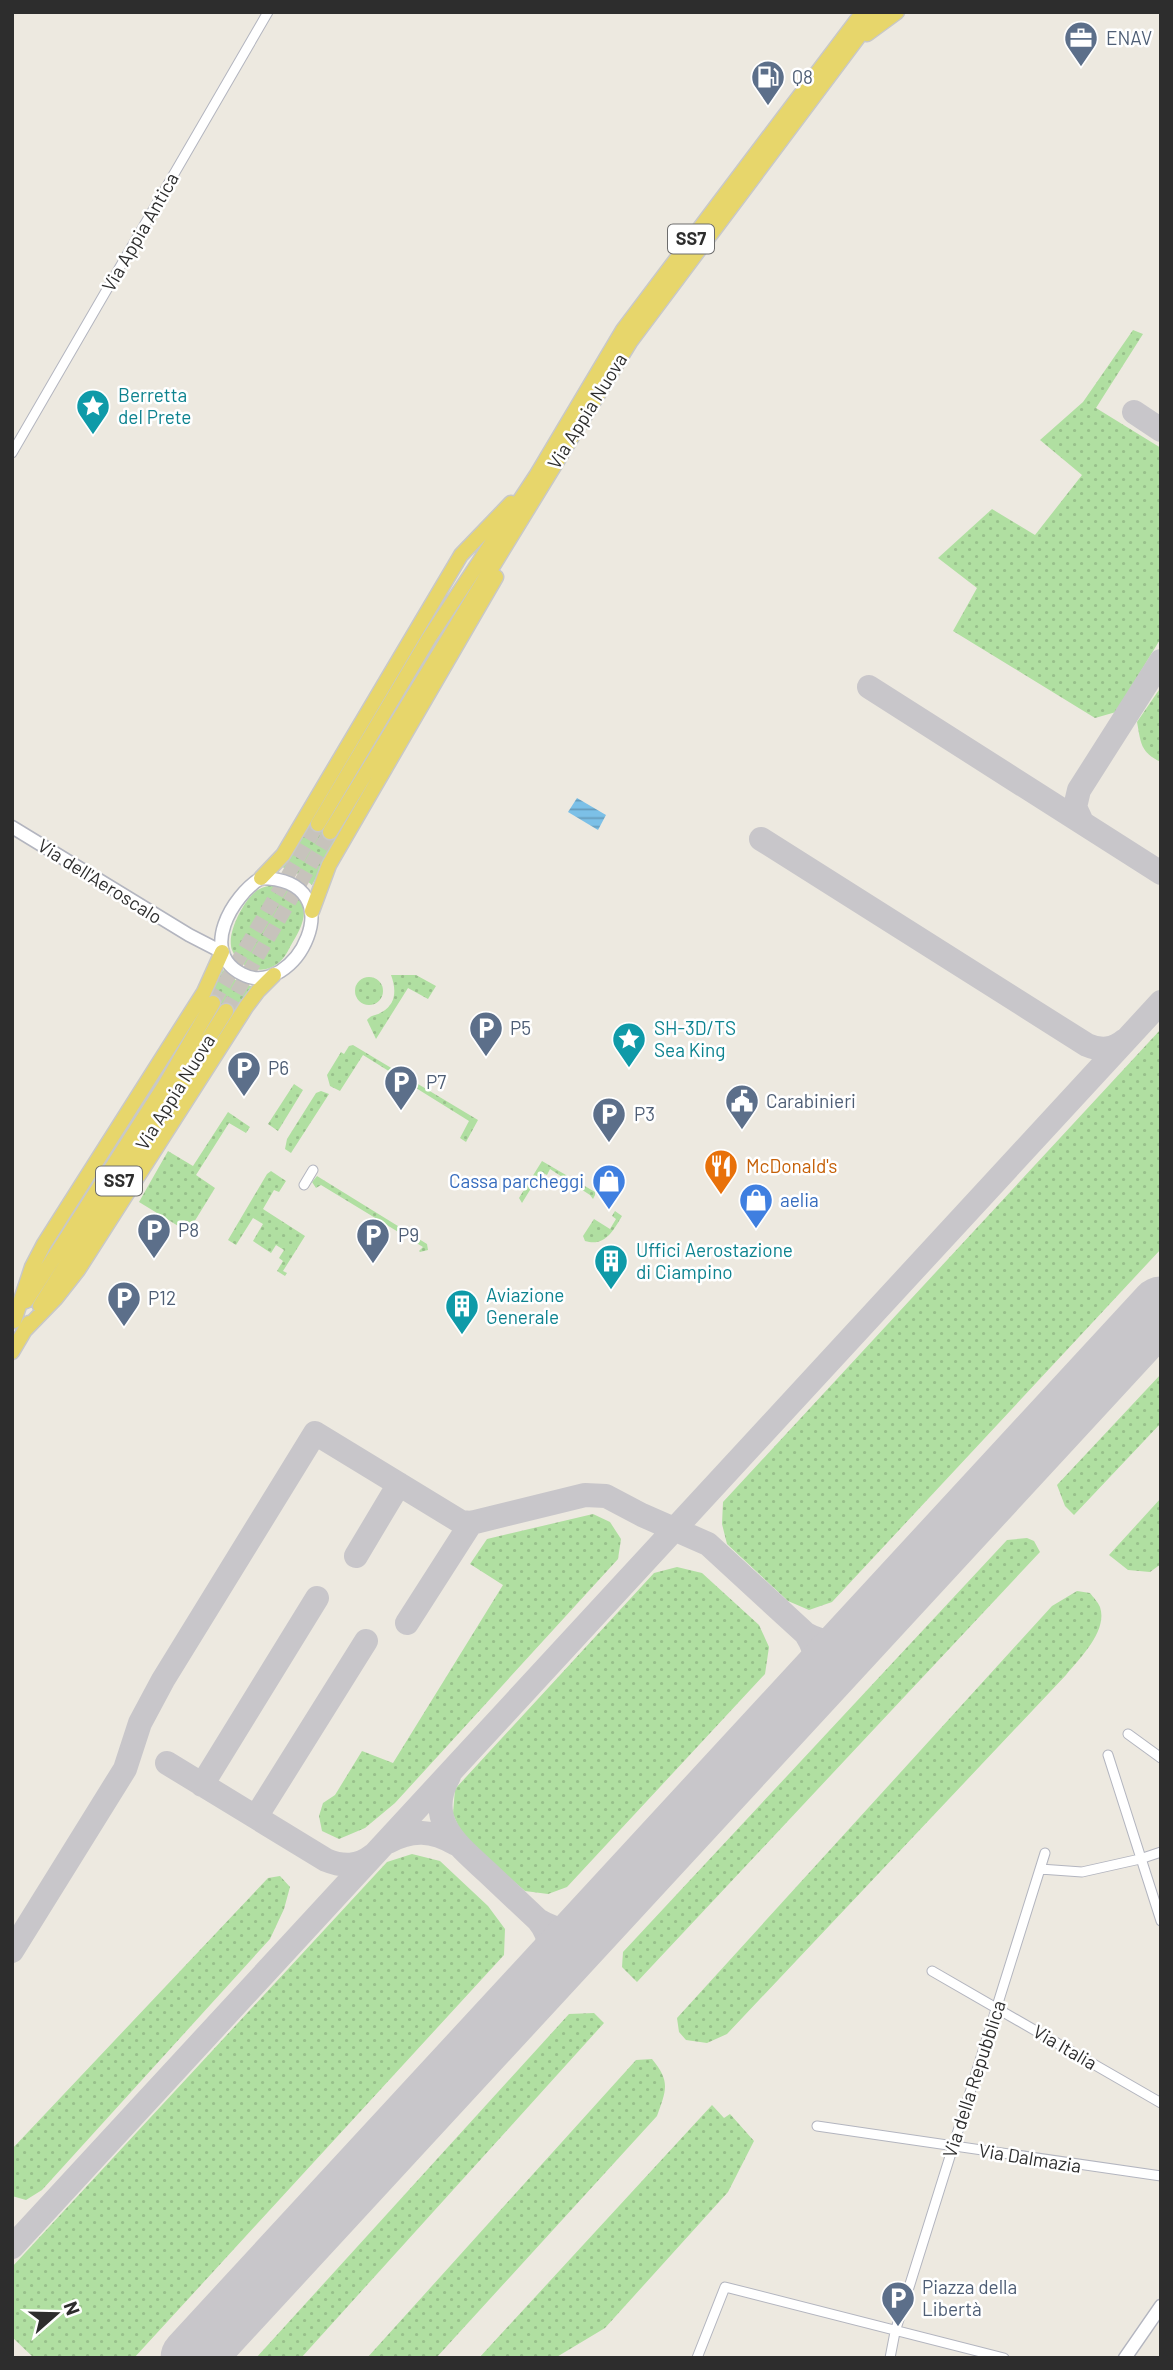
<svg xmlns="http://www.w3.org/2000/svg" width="1173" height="2370" viewBox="0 0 1173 2370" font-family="Barlow,sans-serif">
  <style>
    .grass { fill: url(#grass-dots) }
    .water { fill: url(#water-rules) }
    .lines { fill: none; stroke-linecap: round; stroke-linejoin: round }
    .taxiway { stroke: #c8c6ca; stroke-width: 24 }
    .runway { stroke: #c8c6ca; stroke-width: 63 }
    .primary-tunnel { stroke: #c7c3bc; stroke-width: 14; stroke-dasharray: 14 7; stroke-linecap: butt }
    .minor-casing { stroke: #b3b5bf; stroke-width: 11 }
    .tertiary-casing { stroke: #b3b5bf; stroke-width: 15 }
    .primary-casing { stroke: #c8c8c8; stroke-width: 17 }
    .minor { stroke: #fff; stroke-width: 9 }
    .tertiary { stroke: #fff; stroke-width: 12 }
    .primary { stroke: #e7d66b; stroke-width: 14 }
    .labels { text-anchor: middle; stroke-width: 5; stroke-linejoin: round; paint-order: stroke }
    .shield { fill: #fff; stroke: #6c6c6c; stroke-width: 2 }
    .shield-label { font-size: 18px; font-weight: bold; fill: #2d2d2d }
    .service-label { font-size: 19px; fill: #4e5e75; stroke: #fff; text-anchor: start }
    .street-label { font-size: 19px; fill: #2d2d2d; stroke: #fff }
    .culture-label { font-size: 19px; fill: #0d838f; stroke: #fff; text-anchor: start }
    .food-label { font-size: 19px; fill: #c56008; stroke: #fff; text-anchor: start }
    .shop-label { font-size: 19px; fill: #366cbe; stroke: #fff; text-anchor: end }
  </style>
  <defs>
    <pattern id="grass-dots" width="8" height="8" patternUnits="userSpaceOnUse" patternTransform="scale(1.75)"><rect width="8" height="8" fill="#b0dfa1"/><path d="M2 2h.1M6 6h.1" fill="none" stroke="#98c08b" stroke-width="1.8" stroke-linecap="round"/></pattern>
    <pattern id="water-rules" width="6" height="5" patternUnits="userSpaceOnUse" patternTransform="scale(1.75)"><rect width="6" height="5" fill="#7cc0e7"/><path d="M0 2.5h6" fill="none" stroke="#669cbc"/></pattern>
  </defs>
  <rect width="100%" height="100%" fill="#ede9e0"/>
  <!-- grass -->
  <path class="grass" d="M1133,330L1143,334L1096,408L1161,448V638L1116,712L1095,718L953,631L977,588L938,558L992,509L1035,535L1082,475L1040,440L1083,402Z
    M1161,687V762C1140,752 1141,743 1137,722Z
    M312,821L338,838L312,885L298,874L282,867Z
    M275,885C282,887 290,889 295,893C313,910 300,930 290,947C287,953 283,960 277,964C262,976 239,968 232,950C226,934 243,902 255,892C261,887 268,886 275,885Z
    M223,970L237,981L253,987L235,1012L209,997Z
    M391,975H416L436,986L428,999L408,988L376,1039L367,1020C372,1014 376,1016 382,1012C397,1004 396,988 391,975Z
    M355 991a14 14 0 1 1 28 0a14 14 0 1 1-28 0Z
    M1161,1029V1249L832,1602L809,1610L788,1601L727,1544L722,1524L723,1502Z
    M353,1045L478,1120L466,1142L460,1138L469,1121L363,1055L340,1091L330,1086L327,1075L341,1052L344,1054L349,1046Z
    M294,1084L303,1090L278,1131L268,1124Z
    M321,1091L329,1094L291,1153L285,1149L287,1139L316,1093Z
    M228,1112L250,1127L246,1133L229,1123L196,1175L215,1188L188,1232L139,1202L168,1151L193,1166Z
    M542,1161L595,1192V1195L593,1199L590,1195L550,1169L547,1175L541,1172L522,1203L519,1198Z
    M271,1171L286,1181L279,1192L274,1190L263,1209L305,1236L283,1271L287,1273L285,1276L277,1271L283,1261L279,1258L284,1250L276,1245L271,1253L253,1241L263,1224L253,1218L236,1245L228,1240L267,1174Z
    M317,1176L427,1244L428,1250L420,1252L419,1251L423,1247L321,1185L316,1188L312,1182Z
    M615,1211L622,1216C613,1231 605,1247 585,1241L583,1236L594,1219L610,1229L616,1219L612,1216Z
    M1161,1374V1423L1074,1515L1065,1506L1057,1485Z
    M1161,1498V1564L1150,1572L1128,1570L1109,1555Z
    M593,1514L610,1522L621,1539L618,1559L395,1803L365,1828L339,1839L322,1831L319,1816L323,1803L335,1795L362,1751L393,1763L503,1585L470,1564L487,1539Z
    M1027,1538L1034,1541L1040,1552L637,1982L622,1967L623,1952L1007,1540Z
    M677,1567L702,1573L759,1625L769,1647L765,1674L567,1887L548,1894L525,1891L464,1839L453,1814L455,1789L654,1573Z
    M1077,1591L1090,1593C1093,1597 1098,1602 1100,1607C1108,1631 1080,1658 1066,1675L727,2034L707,2043L686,2040L679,2032L677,2018L1052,1606Z
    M412,1854L440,1861L488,1906L505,1929L504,1955L134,2358H34L12,2337V2267L387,1862Z
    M280,1876L290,1887L284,1909L270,1939L42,2190L26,2200L12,2196V2149L268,1878Z
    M594,2013L604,2023L301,2358H256L569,2014Z
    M652,2059C671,2082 666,2090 657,2116L436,2358H367L636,2060Z
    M712,2105L724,2118L730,2114L754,2141L728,2192L605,2328L555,2358H479Z"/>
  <!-- water -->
  <path class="water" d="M577,798L606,815L598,830L568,812Z"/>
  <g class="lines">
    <!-- taxiway -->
    <path class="taxiway" d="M1134,412L1161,430
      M869,687L1161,873
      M1082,822L1075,807L1079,790L1161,661
      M761,839L1087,1045C1101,1051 1113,1050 1125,1040
      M356,1556L399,1484
      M407,1623L471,1523
      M799,1698C816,1675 823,1661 806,1634
      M167,1763L326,1860C343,1867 358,1867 373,1855
      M449,1776C424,1820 458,1845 487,1872C504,1888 521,1904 538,1920C561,1934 577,1932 598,1917
      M202,1785L317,1598
      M256,1817L366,1641
      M388,1842C412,1829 432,1830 456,1844
      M538,1920C554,1939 552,1961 539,1981
      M12,1951L125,1769L140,1723L163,1680L315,1433L461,1522L471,1523L585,1495L606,1496L642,1515L708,1544L806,1634C829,1647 847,1643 867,1626
      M12,2247L1161,1002"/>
    <!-- runway -->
    <path class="runway" d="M192,2358L1161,1308"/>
    <!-- primary-tunnel -->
    <path class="primary-tunnel" d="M213,1003L318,824
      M226,1011L330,832"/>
    <!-- minor casing -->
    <g class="minor-casing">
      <path id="minor" d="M12,453L268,12
        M304,1185L313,1170
        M1128,1734L1161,1758
        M1108,1755L1161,1921
        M1040,1869L1082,1872L1140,1859L1161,1852
        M932,1971L1161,2103
        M817,2126L1161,2176
        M697,2358L725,2287L1004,2358
        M890,2358L895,2332L1045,1853"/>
    </g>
    <!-- tertiary casing -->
    <g class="tertiary-casing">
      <path id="tertiary" d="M12,827L189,935L222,952
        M261,878C358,880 294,1002 242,974C199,952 232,896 261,878Z
        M1125,2358L1161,2306"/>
    </g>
    <!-- primary casing -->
    <g class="primary-casing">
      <path id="primary" d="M867,34L897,12
        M318,824L429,638L536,476L623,330L863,12
        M330,832L630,342L877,12
        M261,878L283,855L461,555L511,503
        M312,911L329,865L496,577
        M26,1301L165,1085L213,1003
        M40,1306L226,1011
        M14,1321L32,1267L44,1244L204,992L222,952
        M25,1330L56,1298L78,1270L246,1007L258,991L274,975
        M12,1352L29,1323"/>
    </g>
    <!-- minor -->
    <use href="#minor" class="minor"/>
    <!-- tertiary -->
    <use href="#tertiary" class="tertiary"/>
    <!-- primary -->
    <use href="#primary" class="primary"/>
  </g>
  <!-- icons -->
  <defs>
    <g id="office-pin" transform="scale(1.75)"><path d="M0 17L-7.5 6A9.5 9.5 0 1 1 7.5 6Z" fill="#5c6f8a" stroke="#fff"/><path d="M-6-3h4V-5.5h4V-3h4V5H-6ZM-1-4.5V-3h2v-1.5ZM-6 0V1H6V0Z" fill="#fff"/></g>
    <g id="fuel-pin" transform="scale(1.75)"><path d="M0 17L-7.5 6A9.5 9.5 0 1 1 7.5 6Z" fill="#5c6f8a" stroke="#fff"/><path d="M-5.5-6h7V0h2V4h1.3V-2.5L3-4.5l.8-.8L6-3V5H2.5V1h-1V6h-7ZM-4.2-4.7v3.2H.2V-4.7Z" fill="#fff"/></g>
    <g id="sight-pin" transform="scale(1.75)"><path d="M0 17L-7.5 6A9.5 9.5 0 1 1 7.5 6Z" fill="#0f9aa8" stroke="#fff"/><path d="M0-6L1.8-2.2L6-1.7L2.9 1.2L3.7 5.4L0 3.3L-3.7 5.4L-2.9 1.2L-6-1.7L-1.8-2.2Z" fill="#fff"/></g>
    <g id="parking-pin" transform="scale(1.75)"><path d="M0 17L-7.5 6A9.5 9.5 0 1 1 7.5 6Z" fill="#5c6f8a" stroke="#fff"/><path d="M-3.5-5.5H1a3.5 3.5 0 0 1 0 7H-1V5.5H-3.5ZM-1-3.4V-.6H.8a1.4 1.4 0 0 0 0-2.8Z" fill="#fff"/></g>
    <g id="civic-pin" transform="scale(1.75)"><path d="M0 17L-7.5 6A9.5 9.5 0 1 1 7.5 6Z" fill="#5c6f8a" stroke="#fff"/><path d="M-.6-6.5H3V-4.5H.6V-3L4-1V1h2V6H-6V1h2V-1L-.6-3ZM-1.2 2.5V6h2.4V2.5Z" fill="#fff"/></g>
    <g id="restaurant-pin" transform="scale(1.75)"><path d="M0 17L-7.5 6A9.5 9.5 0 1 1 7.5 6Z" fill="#e8710a" stroke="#fff"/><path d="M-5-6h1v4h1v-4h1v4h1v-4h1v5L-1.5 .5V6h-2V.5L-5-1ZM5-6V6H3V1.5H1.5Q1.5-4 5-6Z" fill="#fff"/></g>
    <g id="shop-pin" transform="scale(1.75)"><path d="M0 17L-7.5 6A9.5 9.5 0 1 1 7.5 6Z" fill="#3f7fe0" stroke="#fff"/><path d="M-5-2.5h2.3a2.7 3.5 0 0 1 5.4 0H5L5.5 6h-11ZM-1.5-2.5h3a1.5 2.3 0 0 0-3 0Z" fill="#fff"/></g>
    <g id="building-pin" transform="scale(1.75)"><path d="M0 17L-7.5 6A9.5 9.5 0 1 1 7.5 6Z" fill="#0f9aa8" stroke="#fff"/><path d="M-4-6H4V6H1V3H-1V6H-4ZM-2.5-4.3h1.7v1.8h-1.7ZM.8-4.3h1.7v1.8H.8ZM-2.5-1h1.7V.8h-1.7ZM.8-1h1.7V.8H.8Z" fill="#fff"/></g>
  </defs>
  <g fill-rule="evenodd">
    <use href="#office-pin" x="1081" y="38"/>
    <use href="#fuel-pin" x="768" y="77"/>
    <use href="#sight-pin" x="93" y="406"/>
    <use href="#parking-pin" x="486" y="1028"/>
    <use href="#sight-pin" x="629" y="1039"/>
    <use href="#parking-pin" x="244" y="1068"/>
    <use href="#parking-pin" x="401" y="1082"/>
    <use href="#civic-pin" x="742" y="1101"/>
    <use href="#parking-pin" x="609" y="1114"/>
    <use href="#restaurant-pin" x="721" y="1166"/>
    <use href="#shop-pin" x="609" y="1181"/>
    <use href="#shop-pin" x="756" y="1200"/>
    <use href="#parking-pin" x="154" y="1230"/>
    <use href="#parking-pin" x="373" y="1235"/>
    <use href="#building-pin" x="611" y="1261"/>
    <use href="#parking-pin" x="124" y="1298"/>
    <use href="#building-pin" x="462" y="1306"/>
    <use href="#parking-pin" x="898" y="2298"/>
  </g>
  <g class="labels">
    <!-- shield labels -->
    <g class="shield">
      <rect x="668" y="224.5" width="46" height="29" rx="5"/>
      <rect x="96" y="1166.5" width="46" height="29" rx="5"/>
    </g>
    <g class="shield-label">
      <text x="691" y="245">SS7</text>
      <text x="119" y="1187">SS7</text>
    </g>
    <!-- service labels -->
    <g class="service-label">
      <text x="1106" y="45">ENAV</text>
      <text x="792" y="84">Q8</text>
      <text x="510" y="1035">P5</text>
      <text x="268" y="1075">P6</text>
      <text x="426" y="1089">P7</text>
      <text x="766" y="1108">Carabinieri</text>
      <text x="634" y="1121">P3</text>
      <text x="178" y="1237">P8</text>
      <text x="398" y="1242">P9</text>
      <text x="148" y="1305">P12</text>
      <text x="922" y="2294">Piazza della<tspan x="922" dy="22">Libertà</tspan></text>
    </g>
    <!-- street labels -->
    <g class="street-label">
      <text transform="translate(140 232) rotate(-60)" y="7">Via Appia Antica</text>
      <text transform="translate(587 411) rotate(-58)" y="7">Via Appia Nuova</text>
      <text transform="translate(100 881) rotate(32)" y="7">Via dell'Aeroscalo</text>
      <text transform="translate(175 1092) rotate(-58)" y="7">Via Appia Nuova</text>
      <text transform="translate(1065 2047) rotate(30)" y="7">Via Italia</text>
      <text transform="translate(974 2079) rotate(-72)" y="7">Via della Repubblica</text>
      <text transform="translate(1030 2158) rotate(9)" y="7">Via Dalmazia</text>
    </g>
    <!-- culture labels -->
    <g class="culture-label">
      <text x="118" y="402">Berretta<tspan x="118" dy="22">del Prete</tspan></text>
      <text x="654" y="1035">SH-3D/TS<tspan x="654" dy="22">Sea King</tspan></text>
      <text x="636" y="1257">Uffici Aerostazione<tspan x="636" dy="22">di Ciampino</tspan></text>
      <text x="486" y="1302">Aviazione<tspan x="486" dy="22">Generale</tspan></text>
    </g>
    <!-- food labels -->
    <g class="food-label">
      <text x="746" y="1173">McDonald's</text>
    </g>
    <!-- shop labels -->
    <g class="shop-label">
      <text x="584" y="1188">Cassa parcheggi</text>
      <text x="780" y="1207" text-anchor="start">aelia</text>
    </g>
  </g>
  <!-- border -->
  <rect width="1173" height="2370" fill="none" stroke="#2d2d2d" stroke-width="28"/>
  <!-- north arrow -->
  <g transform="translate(56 2314) rotate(70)" stroke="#ffffff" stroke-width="5" paint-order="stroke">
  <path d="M0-5L12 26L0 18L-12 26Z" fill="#2d2d2d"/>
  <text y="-10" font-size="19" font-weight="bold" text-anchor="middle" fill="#2d2d2d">N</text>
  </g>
</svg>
